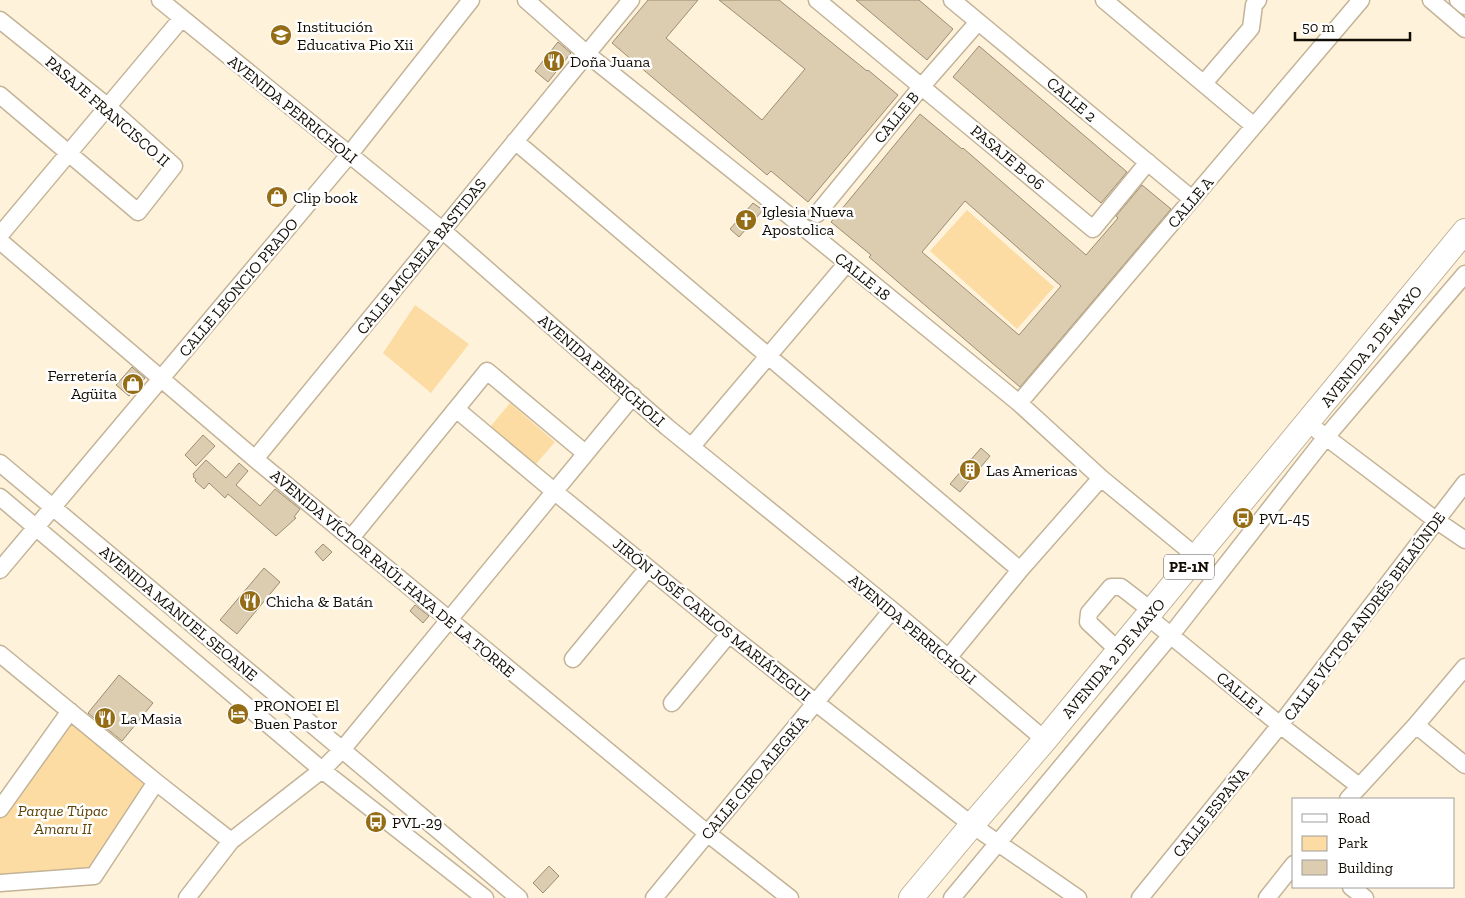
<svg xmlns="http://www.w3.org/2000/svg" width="1465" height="898" viewBox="0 0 1465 898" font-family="'Zilla Slab',serif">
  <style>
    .green { fill: #fcdca2 }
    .building { fill: #dcccb0; stroke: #9c8d72; fill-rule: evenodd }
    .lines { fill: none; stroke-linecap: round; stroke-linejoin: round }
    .minor-casing { stroke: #c3b397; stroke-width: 19 }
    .highway-casing { stroke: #c3b397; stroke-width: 26 }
    .minor { stroke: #fff; stroke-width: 16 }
    .highway { stroke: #fff; stroke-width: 24 }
    .labels { text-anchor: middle; stroke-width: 5; stroke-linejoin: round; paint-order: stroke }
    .shield { fill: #fff; stroke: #59564f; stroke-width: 1 }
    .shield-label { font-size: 15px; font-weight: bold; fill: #120d04 }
    .poi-label { font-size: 16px; fill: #120d04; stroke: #fff; text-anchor: start }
    .street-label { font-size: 16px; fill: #120d04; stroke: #fff }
    .park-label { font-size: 16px; font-style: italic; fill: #5c4102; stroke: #fff }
  </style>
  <rect width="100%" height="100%" fill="#fff2db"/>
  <!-- green -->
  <path class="green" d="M967,210L1054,287L1017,329L930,251Z
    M415,305L469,344L431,393L383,353Z
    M510,403L555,442L535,465L490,427Z
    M71,713L152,781L94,876L0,883V811Z"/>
  <!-- building -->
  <path class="building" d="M648,0H698L666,38L762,120L805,69L719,0H779L867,71L868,70L898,95L808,202L771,171L767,175L612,43Z
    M856,0H919L953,29L927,60Z
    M558,42L571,53L548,82L535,71Z
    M979,46L1127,172L1101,203L953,77Z
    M920,114L962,149L963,148L1086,255L1118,218L1116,216L1142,185L1171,209L1020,387L869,257L871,255L831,222ZM965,201L1061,286L1019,335L922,252Z
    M753,203L763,210L739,237L730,229Z
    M132,367L145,378L129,396L116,385Z
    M203,435L215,446L196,466L185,455Z
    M981,448L990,456L960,492L950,484Z
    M206,460L226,478L239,463L248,471L236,485L260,506L275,489L300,509L294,517L296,518L276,536L228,494L225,498L209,483L204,489L195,481L196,479L193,477L194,476L193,474Z
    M323,544L332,552L323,561L315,552Z
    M264,568L280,582L237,634L220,620Z
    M415,605L429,616L423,623L410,611Z
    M119,675L153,703L122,741L88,713Z
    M549,866L559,876L543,893L533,883Z"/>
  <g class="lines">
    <!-- minor casing -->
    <g class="minor-casing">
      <path id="minor" d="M160,0L442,230L667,427L892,610L1045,740
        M526,0L587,54L802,226L1019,403L1101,478L1197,557
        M817,0L1093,229L1148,162
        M952,0L1192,199
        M1104,0L1254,126
        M1431,0L1465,29
        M1458,0L1465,6
        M0,20L107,106L174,166L138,212L0,95
        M1204,83L1251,28L1254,5L1258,0
        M515,141L1020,570
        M817,214L922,86L978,22
        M0,235L182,18
        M0,241L255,459L707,833L790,898
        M1019,403L1361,0
        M456,409L555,492L729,634L815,702L972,825L1078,898
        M1318,431L1437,521L1465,540
        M692,446L847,263
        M255,459L631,0
        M0,463L519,898
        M0,497L322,770L485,898
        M351,538L487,371L585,453
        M0,570L349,155L471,0
        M1147,616L1280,725L1359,786
        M1119,651L1088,622L1089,613L1111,587H1121L1152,611
        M0,654L156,782L231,841
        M948,658L1020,570L1101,478
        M573,659L648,568
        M672,703L729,634
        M1416,725L1465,765
        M1348,799L1416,725L1465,667
        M0,809L70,711
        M0,883L94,876L156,782
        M1351,887L1365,898
        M187,898L231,841L322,770L342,750L633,396
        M654,898L892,610
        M952,898L1171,635L1326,437L1465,274
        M1140,898L1280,725L1465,483
        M1267,898L1294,864"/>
    </g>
    <!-- highway casing -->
    <g class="highway-casing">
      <path id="highway" d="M911,898L972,825L1045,740L1465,231"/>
    </g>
    <!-- minor -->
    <use href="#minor" class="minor"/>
    <!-- highway -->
    <use href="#highway" class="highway"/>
  </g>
  <!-- icons -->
  <defs>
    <g id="school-disc" transform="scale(1.125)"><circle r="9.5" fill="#946d16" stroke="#fff"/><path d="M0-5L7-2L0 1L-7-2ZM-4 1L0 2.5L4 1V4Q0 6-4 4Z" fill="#fff"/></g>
    <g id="restaurant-disc" transform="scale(1.125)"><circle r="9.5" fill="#946d16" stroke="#fff"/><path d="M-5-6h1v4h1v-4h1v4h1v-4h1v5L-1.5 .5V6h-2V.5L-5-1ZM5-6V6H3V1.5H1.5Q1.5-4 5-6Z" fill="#fff"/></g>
    <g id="shop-disc" transform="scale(1.125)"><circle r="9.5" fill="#946d16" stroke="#fff"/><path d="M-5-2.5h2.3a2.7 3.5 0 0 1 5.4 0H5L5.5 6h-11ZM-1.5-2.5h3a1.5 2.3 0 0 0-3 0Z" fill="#fff"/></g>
    <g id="church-disc" transform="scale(1.125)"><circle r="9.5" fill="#946d16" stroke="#fff"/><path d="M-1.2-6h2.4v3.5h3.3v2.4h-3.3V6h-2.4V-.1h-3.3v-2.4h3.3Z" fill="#fff"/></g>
    <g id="building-disc" transform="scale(1.125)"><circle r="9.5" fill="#946d16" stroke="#fff"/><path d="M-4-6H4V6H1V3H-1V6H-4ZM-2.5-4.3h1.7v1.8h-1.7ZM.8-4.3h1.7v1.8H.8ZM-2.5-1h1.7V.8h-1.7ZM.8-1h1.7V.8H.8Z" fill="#fff"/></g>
    <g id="bus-disc" transform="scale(1.125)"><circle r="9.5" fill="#946d16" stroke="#fff"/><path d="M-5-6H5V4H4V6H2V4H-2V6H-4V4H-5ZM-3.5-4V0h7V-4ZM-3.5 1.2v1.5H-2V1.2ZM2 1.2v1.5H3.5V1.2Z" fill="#fff"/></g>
    <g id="hotel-disc" transform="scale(1.125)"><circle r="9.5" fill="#946d16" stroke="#fff"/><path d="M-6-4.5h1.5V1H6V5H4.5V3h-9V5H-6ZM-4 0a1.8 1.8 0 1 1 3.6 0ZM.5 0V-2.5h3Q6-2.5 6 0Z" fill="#fff"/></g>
  </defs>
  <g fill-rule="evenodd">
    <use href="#school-disc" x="281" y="35"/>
    <use href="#restaurant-disc" x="554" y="61"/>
    <use href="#shop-disc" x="277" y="197"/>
    <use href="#church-disc" x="746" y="220"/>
    <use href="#shop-disc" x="133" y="384"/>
    <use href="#building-disc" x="970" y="470"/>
    <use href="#bus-disc" x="1243" y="518"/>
    <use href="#restaurant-disc" x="250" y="601"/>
    <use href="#hotel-disc" x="238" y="714"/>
    <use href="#restaurant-disc" x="105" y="718"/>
    <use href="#bus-disc" x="376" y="822"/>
  </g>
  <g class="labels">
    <!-- shield labels -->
    <rect class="shield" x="1164" y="554.5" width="50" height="25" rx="4"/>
    <g class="shield-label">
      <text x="1189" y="572">PE-1N</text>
    </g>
    <!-- poi labels -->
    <g class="poi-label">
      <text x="297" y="32">Institución<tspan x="297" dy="18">Educativa Pio Xii</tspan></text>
      <text x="570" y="67">Doña Juana</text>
      <text x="293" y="203">Clip book</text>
      <text x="762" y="217">Iglesia Nueva<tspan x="762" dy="18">Apostolica</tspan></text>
      <text x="117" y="381" text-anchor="end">Ferretería<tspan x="117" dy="18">Agüita</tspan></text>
      <text x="986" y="476">Las Americas</text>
      <text x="1259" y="524">PVL-45</text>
      <text x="266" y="607">Chicha &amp; Batán</text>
      <text x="254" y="711">PRONOEI El<tspan x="254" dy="18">Buen Pastor</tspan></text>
      <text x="121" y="724">La Masia</text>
      <text x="392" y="828">PVL-29</text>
    </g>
    <!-- street labels -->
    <g class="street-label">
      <text transform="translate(1072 99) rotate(40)" y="6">CALLE 2</text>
      <text transform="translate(293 109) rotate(39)" y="6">AVENIDA PERRICHOLI</text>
      <text transform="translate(108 111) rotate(41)" y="6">PASAJE FRANCISCO II</text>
      <text transform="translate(896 117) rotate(-51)" y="6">CALLE B</text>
      <text transform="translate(1008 157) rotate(40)" y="6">PASAJE B-06</text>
      <text transform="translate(1190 202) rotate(-50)" y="6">CALLE A</text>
      <text transform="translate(421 256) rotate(-51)" y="6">CALLE MICAELA BASTIDAS</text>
      <text transform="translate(863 276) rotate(39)" y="6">CALLE 18</text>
      <text transform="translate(238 287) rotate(-50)" y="6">CALLE LEONCIO PRADO</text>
      <text transform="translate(1371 346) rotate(-51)" y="6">AVENIDA 2 DE MAYO</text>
      <text transform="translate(602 370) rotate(41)" y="6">AVENIDA PERRICHOLI</text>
      <text transform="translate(393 573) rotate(40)" y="6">AVENIDA VÍCTOR RAÚL HAYA DE LA TORRE</text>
      <text transform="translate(179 613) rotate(40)" y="6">AVENIDA MANUEL SEOANE</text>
      <text transform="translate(1364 616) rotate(-53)" y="6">CALLE VÍCTOR ANDRÉS BELAÚNDE</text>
      <text transform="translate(712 619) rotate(39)" y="6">JIRÓN JOSÉ CARLOS MARIÁTEGUI</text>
      <text transform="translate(913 629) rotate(40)" y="6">AVENIDA PERRICHOLI</text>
      <text transform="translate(1113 658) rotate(-50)" y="6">AVENIDA 2 DE MAYO</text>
      <text transform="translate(1241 693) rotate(40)" y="6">CALLE 1</text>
      <text transform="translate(754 777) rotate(-50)" y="6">CALLE CIRO ALEGRÍA</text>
      <text transform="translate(1210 812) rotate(-51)" y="6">CALLE ESPAÑA</text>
    </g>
    <!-- park labels -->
    <g class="park-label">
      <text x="63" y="816">Parque Túpac<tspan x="63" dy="18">Amaru II</tspan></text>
    </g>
  </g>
  <!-- legend -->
  <rect x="1292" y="798" width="162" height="90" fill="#ffffff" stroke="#a09e9b"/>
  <rect x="1302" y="814" width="25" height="8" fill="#ffffff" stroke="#a09e9b"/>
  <text x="1338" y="823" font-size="15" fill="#120d04">Road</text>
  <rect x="1302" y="836" width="25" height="15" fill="#fcdca2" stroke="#a09e9b"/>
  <text x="1338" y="848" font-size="15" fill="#120d04">Park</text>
  <rect x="1302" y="860" width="25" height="15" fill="#dcccb0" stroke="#a09e9b"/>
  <text x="1338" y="873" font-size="15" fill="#120d04">Building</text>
  <!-- scale -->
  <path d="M1295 32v8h115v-8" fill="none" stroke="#120d04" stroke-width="2.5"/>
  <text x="1302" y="32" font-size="15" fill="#120d04" stroke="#ffffff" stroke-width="4" paint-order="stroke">50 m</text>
</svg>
